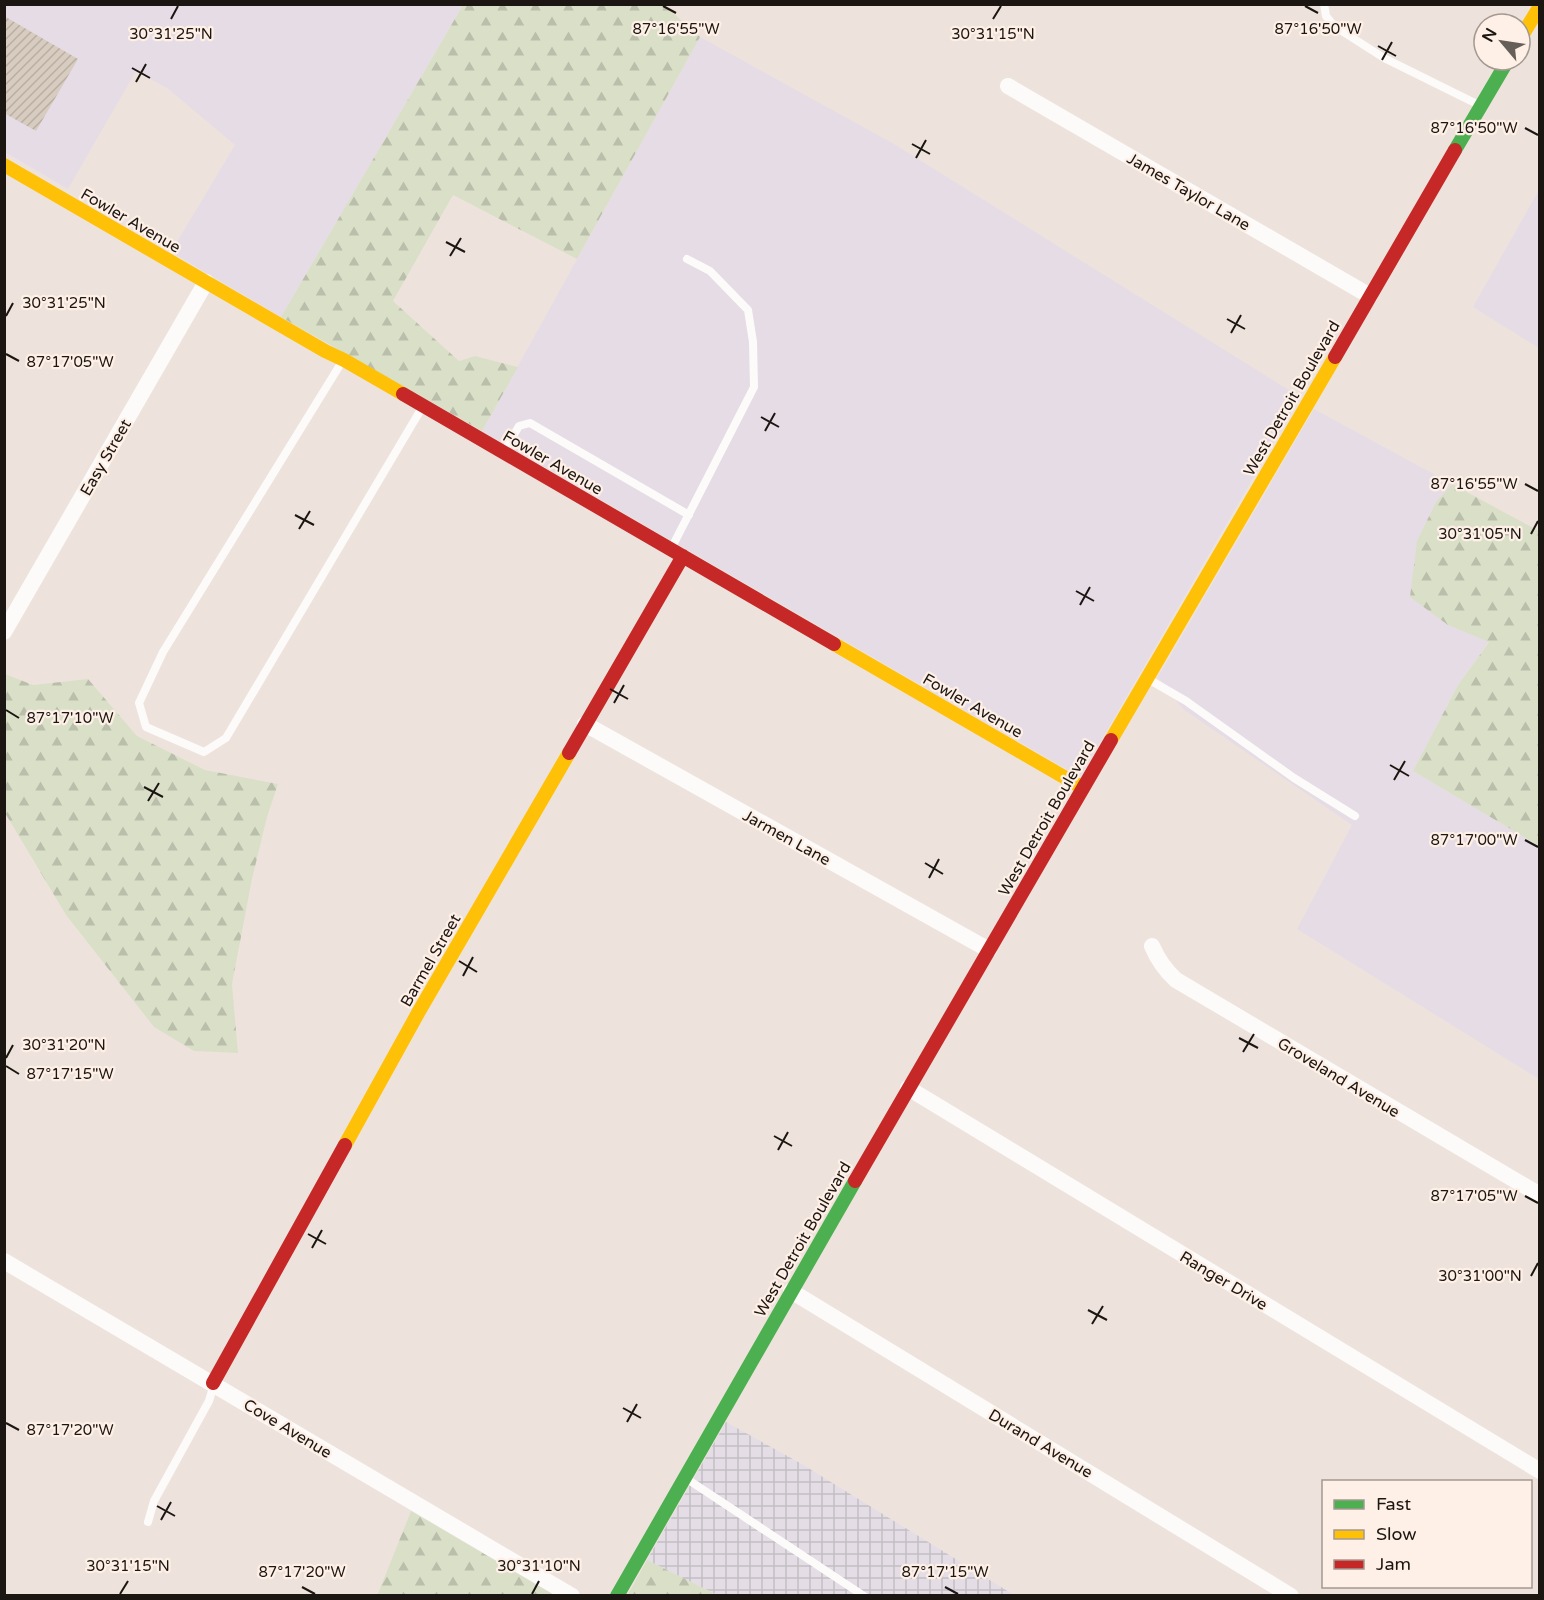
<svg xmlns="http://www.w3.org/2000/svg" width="1544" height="1600" viewBox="0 0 1544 1600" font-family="'Varela Round',sans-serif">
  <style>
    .commercial { fill: #e6dce5 }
    .industrial { fill: url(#industrial-grid) }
    .forest { fill: url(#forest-firs) }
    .building { fill: url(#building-hatch) }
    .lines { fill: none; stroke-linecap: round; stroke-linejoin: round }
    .lane { stroke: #fcfbfa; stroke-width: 8 }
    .street { stroke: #fcfbfa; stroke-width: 16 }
    .fast { stroke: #4caf50; stroke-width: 14 }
    .slow { stroke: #ffc107; stroke-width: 14 }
    .jam { stroke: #c62828; stroke-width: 14 }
    .ticks { fill: none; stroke: #1c1612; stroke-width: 2 }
    .labels { text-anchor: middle; stroke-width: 4.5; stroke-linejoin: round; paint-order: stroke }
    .street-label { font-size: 16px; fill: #1c1612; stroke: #fef0e6 }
    .ticks-label { font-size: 15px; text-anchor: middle; fill: #1c1612; stroke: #fef0e6; stroke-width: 4.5; stroke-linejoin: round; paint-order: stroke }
  </style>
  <defs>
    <pattern id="industrial-grid" width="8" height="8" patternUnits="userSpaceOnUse" patternTransform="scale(1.5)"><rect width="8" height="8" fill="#e4dde6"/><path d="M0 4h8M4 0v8" fill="none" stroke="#c3bdc4"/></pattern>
    <pattern id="forest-firs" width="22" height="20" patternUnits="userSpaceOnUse" patternTransform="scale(1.5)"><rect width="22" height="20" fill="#dae0c8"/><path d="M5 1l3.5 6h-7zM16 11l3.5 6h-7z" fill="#babfab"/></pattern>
    <pattern id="building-hatch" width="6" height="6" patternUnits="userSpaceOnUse" patternTransform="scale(1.5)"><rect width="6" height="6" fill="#d7ccbf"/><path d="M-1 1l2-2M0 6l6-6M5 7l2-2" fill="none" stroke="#b8aea3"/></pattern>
  </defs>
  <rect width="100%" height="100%" fill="#ede3dc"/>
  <!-- commercial -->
  <path class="commercial" d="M5,5H463L281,317L171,252L235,145L167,88L136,71L68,189L5,152Z
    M700,37L894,144L1300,397L1080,777L482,431Z
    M1539,190V348L1473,307Z
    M1314,409L1452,484L1436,502L1448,625L1489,641L1458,685L1413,771L1539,846V1079L1297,929L1352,825L1183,709L1158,677Z"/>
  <!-- industrial -->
  <path class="industrial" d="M726,1422L800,1463L1014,1595H717L647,1560Z"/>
  <!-- forest -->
  <path class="forest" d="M463,5H664L700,37L577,259L453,195L393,301L459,361L475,356L518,367L482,431L281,317Z
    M1452,484L1539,531V846L1413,771L1458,685L1489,642L1448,625L1410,597L1417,541L1436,502Z
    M5,674L33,685L88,679L137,736L205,770L278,784L267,817L252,879L232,984L238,1053L194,1051L154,1027L66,915L5,813Z
    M411,1511L556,1596H377Z
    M647,1560L717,1595L627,1596Z"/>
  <!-- building -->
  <path class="building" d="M4,16L78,59L36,131L4,113Z"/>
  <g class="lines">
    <!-- lane -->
    <path class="lane" d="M1324,4L1326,16L1334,26L1384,58L1481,106
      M343,360L163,652L139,703L146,727L204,752L226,738L423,406
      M504,451L519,426L530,423L689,515
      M671,549L754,387L753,342L748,310L710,271L687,259
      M1148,679L1186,701L1294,778L1355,816
      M687,1479L864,1596
      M148,1522L154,1501L209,1401L212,1391L213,1384"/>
    <!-- street -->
    <path class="street" d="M1008,86L1370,296
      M4,632L206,282
      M585,724L989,950
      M1152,946C1158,960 1165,970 1176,980L1540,1195
      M908,1088L1540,1471
      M4,1261L572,1596
      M791,1291L1291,1596"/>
    <!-- fast -->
    <path class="fast" d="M1455,150L1508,60
      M617,1596L855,1181"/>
    <!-- slow -->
    <path class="slow" d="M1520,39L1540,6
      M4,165L325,351L344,360L403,394
      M834,644L1083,788
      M1111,740L1335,357
      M345,1145L418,1013L569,753"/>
    <!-- jam -->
    <path class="jam" d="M1335,357L1455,150
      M403,394L834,644
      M569,753L683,556
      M855,1181L1111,740
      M213,1383L345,1145"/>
  </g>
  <!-- ticks -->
  <path class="ticks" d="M663,6L676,13M1305,6L1318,13M171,19L178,6M993,19L1001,6M1378,46L1396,56M1382,60L1392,42M132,68L150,78M136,82L146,64M1525,128L1538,135M912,144L930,154M916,158L926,140M446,242L465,252M450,256L461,238M6,316L13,303M1227,319L1245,329M1231,333L1241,315M6,354L19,361M761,417L779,427M765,431L775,413M1525,484L1538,491M295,515L314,525M299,529L310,511M1531,534L1538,521M1076,591L1094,601M1080,605L1090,587M610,689L628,699M614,703L624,685M6,710L19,718M1390,765L1409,776M1394,780L1405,761M144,787L163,797M148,801L159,783M1525,840L1538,847M925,863L943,874M929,878L939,859M459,961L477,972M463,976L473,957M1239,1038L1258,1048M1243,1052L1254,1034M6,1058L13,1045M6,1066L19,1074M774,1136L792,1146M778,1150L788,1132M1525,1196L1538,1203M308,1234L326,1244M312,1248L322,1230M1531,1276L1538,1263M1088,1310L1107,1320M1092,1324L1103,1306M623,1408L641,1418M627,1422L637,1404M6,1423L19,1430M157,1506L175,1516M161,1520L171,1502M302,1587L315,1594M945,1587L958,1594M120,1594L128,1581M532,1594L539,1581"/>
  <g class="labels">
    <!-- street labels -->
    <g class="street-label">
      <text transform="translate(1189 191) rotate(30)" y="6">James Taylor Lane</text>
      <text transform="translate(131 220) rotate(30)" y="6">Fowler Avenue</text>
      <text transform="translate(1291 398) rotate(-60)" y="6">West Detroit Boulevard</text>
      <text transform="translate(105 457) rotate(-60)" y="6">Easy Street</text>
      <text transform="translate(553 462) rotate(30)" y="6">Fowler Avenue</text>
      <text transform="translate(973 705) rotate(30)" y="6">Fowler Avenue</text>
      <text transform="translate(1046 818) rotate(-60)" y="6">West Detroit Boulevard</text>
      <text transform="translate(787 837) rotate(29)" y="6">Jarmen Lane</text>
      <text transform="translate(430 960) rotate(-60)" y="6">Barmel Street</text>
      <text transform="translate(1339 1077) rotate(31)" y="6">Groveland Avenue</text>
      <text transform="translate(802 1239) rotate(-60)" y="6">West Detroit Boulevard</text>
      <text transform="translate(1224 1280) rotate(31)" y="6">Ranger Drive</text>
      <text transform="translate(288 1428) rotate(31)" y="6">Cove Avenue</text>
      <text transform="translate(1041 1443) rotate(31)" y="6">Durand Avenue</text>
    </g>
  </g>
  <g class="ticks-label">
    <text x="676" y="34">87°16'55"W</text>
    <text x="1318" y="34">87°16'50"W</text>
    <text x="993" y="39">30°31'15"N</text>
    <text x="171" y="39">30°31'25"N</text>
    <text x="1474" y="133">87°16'50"W</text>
    <text x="64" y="308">30°31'25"N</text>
    <text x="70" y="367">87°17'05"W</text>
    <text x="1474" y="489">87°16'55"W</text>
    <text x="1480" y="539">30°31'05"N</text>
    <text x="70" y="723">87°17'10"W</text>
    <text x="1474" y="845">87°17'00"W</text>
    <text x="64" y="1050">30°31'20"N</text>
    <text x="70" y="1079">87°17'15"W</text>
    <text x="1474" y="1201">87°17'05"W</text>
    <text x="1480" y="1281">30°31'00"N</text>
    <text x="70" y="1435">87°17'20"W</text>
    <text x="128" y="1571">30°31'15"N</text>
    <text x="539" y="1571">30°31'10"N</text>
    <text x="302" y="1577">87°17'20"W</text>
    <text x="945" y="1577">87°17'15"W</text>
  </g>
  <!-- border -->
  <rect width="1544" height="1600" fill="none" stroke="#1c1612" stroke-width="12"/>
  <!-- legend -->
  <rect x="1322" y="1480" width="210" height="108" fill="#fef0e6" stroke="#a49991" stroke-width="1.5"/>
  <rect x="1334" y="1500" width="30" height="9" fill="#4caf50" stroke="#a49991" stroke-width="1.5"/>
  <text x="1376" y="1510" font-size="18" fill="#1c1612">Fast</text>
  <rect x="1334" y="1530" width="30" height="9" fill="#ffc107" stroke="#a49991" stroke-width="1.5"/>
  <text x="1376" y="1540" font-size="18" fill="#1c1612">Slow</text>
  <rect x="1334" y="1560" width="30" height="9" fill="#c62828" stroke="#a49991" stroke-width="1.5"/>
  <text x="1376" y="1570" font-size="18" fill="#1c1612">Jam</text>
  <!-- north arrow -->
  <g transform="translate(1502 42) rotate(299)"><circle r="28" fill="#fef0e6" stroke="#a49991" stroke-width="1.5"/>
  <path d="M0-4.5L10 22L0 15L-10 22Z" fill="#655e59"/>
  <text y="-9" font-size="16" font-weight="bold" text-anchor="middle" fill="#1c1612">N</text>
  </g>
</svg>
